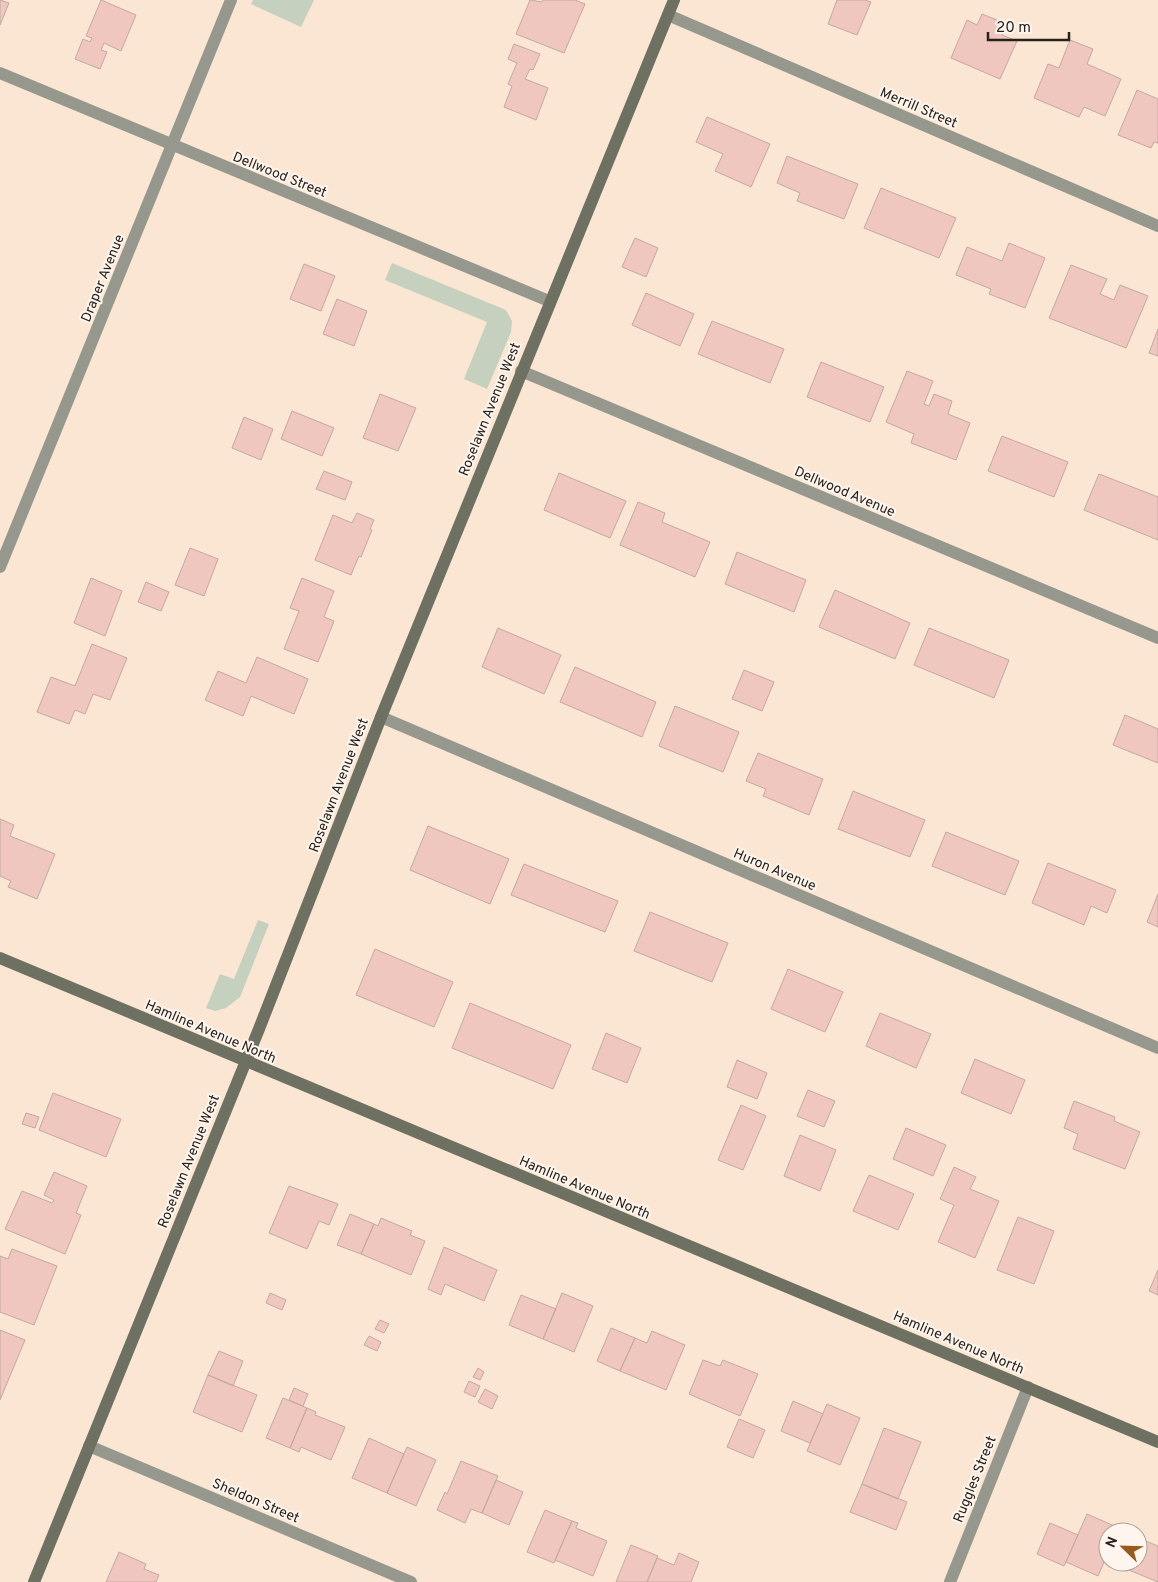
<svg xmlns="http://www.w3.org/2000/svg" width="1158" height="1582" viewBox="0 0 1158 1582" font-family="Overpass,sans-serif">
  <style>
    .green { fill: #c5d1be }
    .building { fill: #efc7bf; stroke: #c4a8a3 }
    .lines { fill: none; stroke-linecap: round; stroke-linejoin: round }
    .street { stroke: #96988e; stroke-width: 12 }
    .secondary { stroke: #6e7162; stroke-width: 12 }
    .labels { text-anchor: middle; stroke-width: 4; stroke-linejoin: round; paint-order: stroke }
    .street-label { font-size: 14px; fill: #29221b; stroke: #fef6ee }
  </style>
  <rect width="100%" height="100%" fill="#fae6d3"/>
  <!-- green -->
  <path class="green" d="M253,0H314L301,27L251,4Z
    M392,263L506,310L512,321L511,332L487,389L464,379L487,322L385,280Z
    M258,920L269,924L240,997L226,1008L215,1011L206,1008L220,974L234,979Z"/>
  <!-- building -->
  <path class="building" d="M0,0L9,3L0,25Z
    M101,0L136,15L121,51L104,43L101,50L107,52L100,69L75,59L83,39L90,42L92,38L86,36Z
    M530,0L542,2L543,0H575L585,4L564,53L516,34Z
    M837,0H865L871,2L857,35L828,24Z
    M982,14L1007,24L1002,35L1017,41L1000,79L951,58L967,20L977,25Z
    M1070,40L1093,49L1087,64L1121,79L1105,116L1084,107L1079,117L1034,98L1048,64L1059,68Z
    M514,44L540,54L533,70L530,69L525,79L548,88L536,120L504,107L512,86L508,84L517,63L508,59Z
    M1137,90L1158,99V143L1154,142L1151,148L1118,135Z
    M707,117L770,144L751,187L715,171L723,154L696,142Z
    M787,156L858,184L844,219L797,201L800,193L777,183Z
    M881,188L956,218L939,258L864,228Z
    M635,238L658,248L646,277L622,267Z
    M1009,243L1045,258L1025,308L989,294L991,289L956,275L967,247L1002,261Z
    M304,264L335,276L321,311L290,299Z
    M1071,265L1107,279L1100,294L1114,300L1120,285L1148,296L1126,348L1049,318Z
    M646,293L694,314L680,346L632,325Z
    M337,299L367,311L354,346L323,334Z
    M712,321L784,349L770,383L698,354Z
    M1158,329V356L1149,353Z
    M821,362L884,387L870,422L807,397Z
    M907,371L933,381L924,404L929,406L934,394L952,401L948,414L970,423L956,460L911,443L914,434L886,422Z
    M380,394L416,408L398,451L363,438Z
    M292,411L334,428L322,456L281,439Z
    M244,417L273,429L261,460L232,448Z
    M1002,436L1068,462L1054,497L988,471Z
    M324,471L352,482L345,500L316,489Z
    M559,473L626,501L610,538L544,510Z
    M1099,474L1158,497V540L1084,510Z
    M638,502L665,513L662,522L710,542L695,577L620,545Z
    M357,513L374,520L370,529L372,530L361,557L359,556L351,575L315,560L333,515L352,523Z
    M190,548L218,559L204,596L175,585Z
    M737,552L806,580L794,612L725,584Z
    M91,578L122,591L105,636L74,623Z
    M302,578L334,591L324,617L334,621L318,662L284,649L299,611L290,608Z
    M146,582L169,592L161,611L138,602Z
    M835,590L910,623L895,659L819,627Z
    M498,628L561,655L544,694L482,667Z
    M929,628L1009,660L994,698L914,665Z
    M92,644L127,658L110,700L93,694L85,714L75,710L69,724L37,712L51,677L75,686Z
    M257,657L308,679L294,714L251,696L243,716L205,700L218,671L246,683Z
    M575,667L656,702L642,737L560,702Z
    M744,670L774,682L762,711L732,699Z
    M675,706L739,732L723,772L659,746Z
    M1125,715L1158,729V763L1113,745Z
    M758,753L823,779L809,815L763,796L766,789L746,781Z
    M853,791L925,820L910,857L838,829Z
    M0,819L14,825L10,836L55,854L37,899L8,887L11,881L0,876Z
    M428,826L509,859L490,904L410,870Z
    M946,832L1019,861L1005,895L932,866Z
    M1048,863L1116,890L1107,913L1091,906L1084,925L1032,903Z
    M524,864L618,901L605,932L511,895Z
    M1158,894V927L1147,922Z
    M650,912L728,943L712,982L634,951Z
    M375,949L453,982L434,1027L356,995Z
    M788,969L843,992L825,1032L771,1009Z
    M470,1003L571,1045L553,1089L452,1048Z
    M880,1013L931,1034L916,1068L866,1046Z
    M606,1033L641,1048L627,1083L592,1069Z
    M975,1059L1025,1080L1011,1114L961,1093Z
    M737,1060L767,1073L757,1099L727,1087Z
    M808,1090L835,1101L824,1127L797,1116Z
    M53,1093L121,1119L106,1157L39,1130Z
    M1074,1101L1115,1117L1114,1121L1140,1132L1125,1169L1073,1149L1078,1134L1064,1128Z
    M741,1105L766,1116L743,1170L718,1160Z
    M26,1113L39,1117L35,1128L22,1124Z
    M906,1128L946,1145L933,1176L893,1159Z
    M800,1135L836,1150L820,1191L784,1176Z
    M954,1167L976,1177L970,1189L999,1201L975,1258L938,1242L954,1205L940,1199Z
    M54,1172L87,1186L76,1213L81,1215L65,1254L5,1229L22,1191L52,1203L54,1200L44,1195Z
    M869,1175L914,1194L898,1230L853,1211Z
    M289,1186L338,1204L329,1225L319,1221L307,1249L269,1233Z
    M350,1214L374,1224L361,1254L337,1245Z
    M1018,1217L1054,1231L1034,1284L997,1270Z
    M381,1218L412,1231L410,1235L425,1241L411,1275L361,1254L374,1224L378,1226Z
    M444,1247L497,1270L484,1301L445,1284L441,1295L428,1289Z
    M12,1249L57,1266L34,1325L0,1312V1256L8,1259Z
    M1158,1270V1295L1149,1291Z
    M270,1293L286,1300L282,1310L266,1303Z
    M562,1293L593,1306L574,1352L543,1339Z
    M521,1295L556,1309L543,1339L509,1325Z
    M380,1320L389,1324L384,1333L375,1329Z
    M611,1328L635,1338L620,1371L597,1361Z
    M0,1330L25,1340L0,1400Z
    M652,1331L685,1345L666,1390L620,1371L635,1338L647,1343Z
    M369,1336L381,1342L377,1351L364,1345Z
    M219,1351L243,1361L233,1386L208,1375Z
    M703,1360L720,1366L723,1360L758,1374L740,1416L689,1394Z
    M478,1368L484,1372L480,1380L473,1377Z
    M208,1375L257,1395L242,1432L193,1412Z
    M469,1381L480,1386L475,1397L464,1392Z
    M294,1388L308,1394L303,1406L289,1400Z
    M485,1389L498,1396L492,1409L478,1402Z
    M283,1398L307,1408L290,1448L266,1438Z
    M793,1401L823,1414L810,1443L781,1431Z
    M827,1404L860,1418L840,1465L807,1451Z
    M307,1408L316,1412L315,1415L345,1427L331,1460L301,1447L299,1452L290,1448Z
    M739,1419L765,1430L753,1458L727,1447Z
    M884,1428L921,1442L898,1499L862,1484Z
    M369,1438L404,1454L387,1493L352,1478Z
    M407,1447L436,1460L416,1506L387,1493Z
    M461,1461L498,1476L482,1513L471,1509L465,1523L437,1510L445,1492L447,1494Z
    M496,1480L523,1492L509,1525L482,1513Z
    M862,1484L907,1502L896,1530L850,1512Z
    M545,1510L572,1521L554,1563L527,1552Z
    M1087,1514L1119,1528L1117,1532H1108V1553L1098,1576L1066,1562Z
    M572,1521L578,1523L576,1528L607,1541L593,1576L555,1560Z
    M1050,1523L1078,1535L1064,1566L1037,1554Z
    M1138,1538L1158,1546V1582L1124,1568L1127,1562H1138Z
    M631,1545L658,1556L647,1582H616Z
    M119,1552L146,1564L144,1569L159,1575L156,1582H106Z
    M679,1553L699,1562L691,1582H647L657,1558L674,1565Z"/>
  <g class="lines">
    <!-- street -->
    <path class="street" d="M668,15L1158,226
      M0,73L549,301
      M521,371L1158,638
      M0,567L231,0
      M381,717L1158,1048
      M89,1446L411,1582
      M950,1582L1028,1387"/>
    <!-- secondary -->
    <path class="secondary" d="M0,958L1158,1442
      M34,1582L259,1029L381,717L674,0"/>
  </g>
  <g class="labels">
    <!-- street labels -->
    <g class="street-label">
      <text transform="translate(919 107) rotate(23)" y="5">Merrill Street</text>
      <text transform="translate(280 174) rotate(22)" y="5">Dellwood Street</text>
      <text transform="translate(102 278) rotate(-68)" y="5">Draper Avenue</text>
      <text transform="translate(489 409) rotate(-68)" y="5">Roselawn Avenue West</text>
      <text transform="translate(845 491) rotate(23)" y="5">Dellwood Avenue</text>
      <text transform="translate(338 785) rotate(-69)" y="5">Roselawn Avenue West</text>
      <text transform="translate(775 869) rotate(23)" y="5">Huron Avenue</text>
      <text transform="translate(211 1031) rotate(23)" y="5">Hamline Avenue North</text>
      <text transform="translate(188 1161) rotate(-68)" y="5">Roselawn Avenue West</text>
      <text transform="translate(585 1187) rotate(23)" y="5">Hamline Avenue North</text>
      <text transform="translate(959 1342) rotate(23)" y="5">Hamline Avenue North</text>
      <text transform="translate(974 1479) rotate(-68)" y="5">Ruggles Street</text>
      <text transform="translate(256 1500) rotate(23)" y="5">Sheldon Street</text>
    </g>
  </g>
  <!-- north arrow -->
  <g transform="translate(1123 1547) rotate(293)"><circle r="24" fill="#fef6ee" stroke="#a9a19a"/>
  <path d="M0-4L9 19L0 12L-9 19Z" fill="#985a1f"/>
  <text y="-8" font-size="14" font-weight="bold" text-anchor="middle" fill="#29221b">N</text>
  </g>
  <!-- scale -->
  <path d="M988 32v8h81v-8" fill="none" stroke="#29221b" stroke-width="2.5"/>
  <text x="996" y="32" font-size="15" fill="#29221b" stroke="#fef6ee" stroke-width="4" paint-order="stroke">20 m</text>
</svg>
